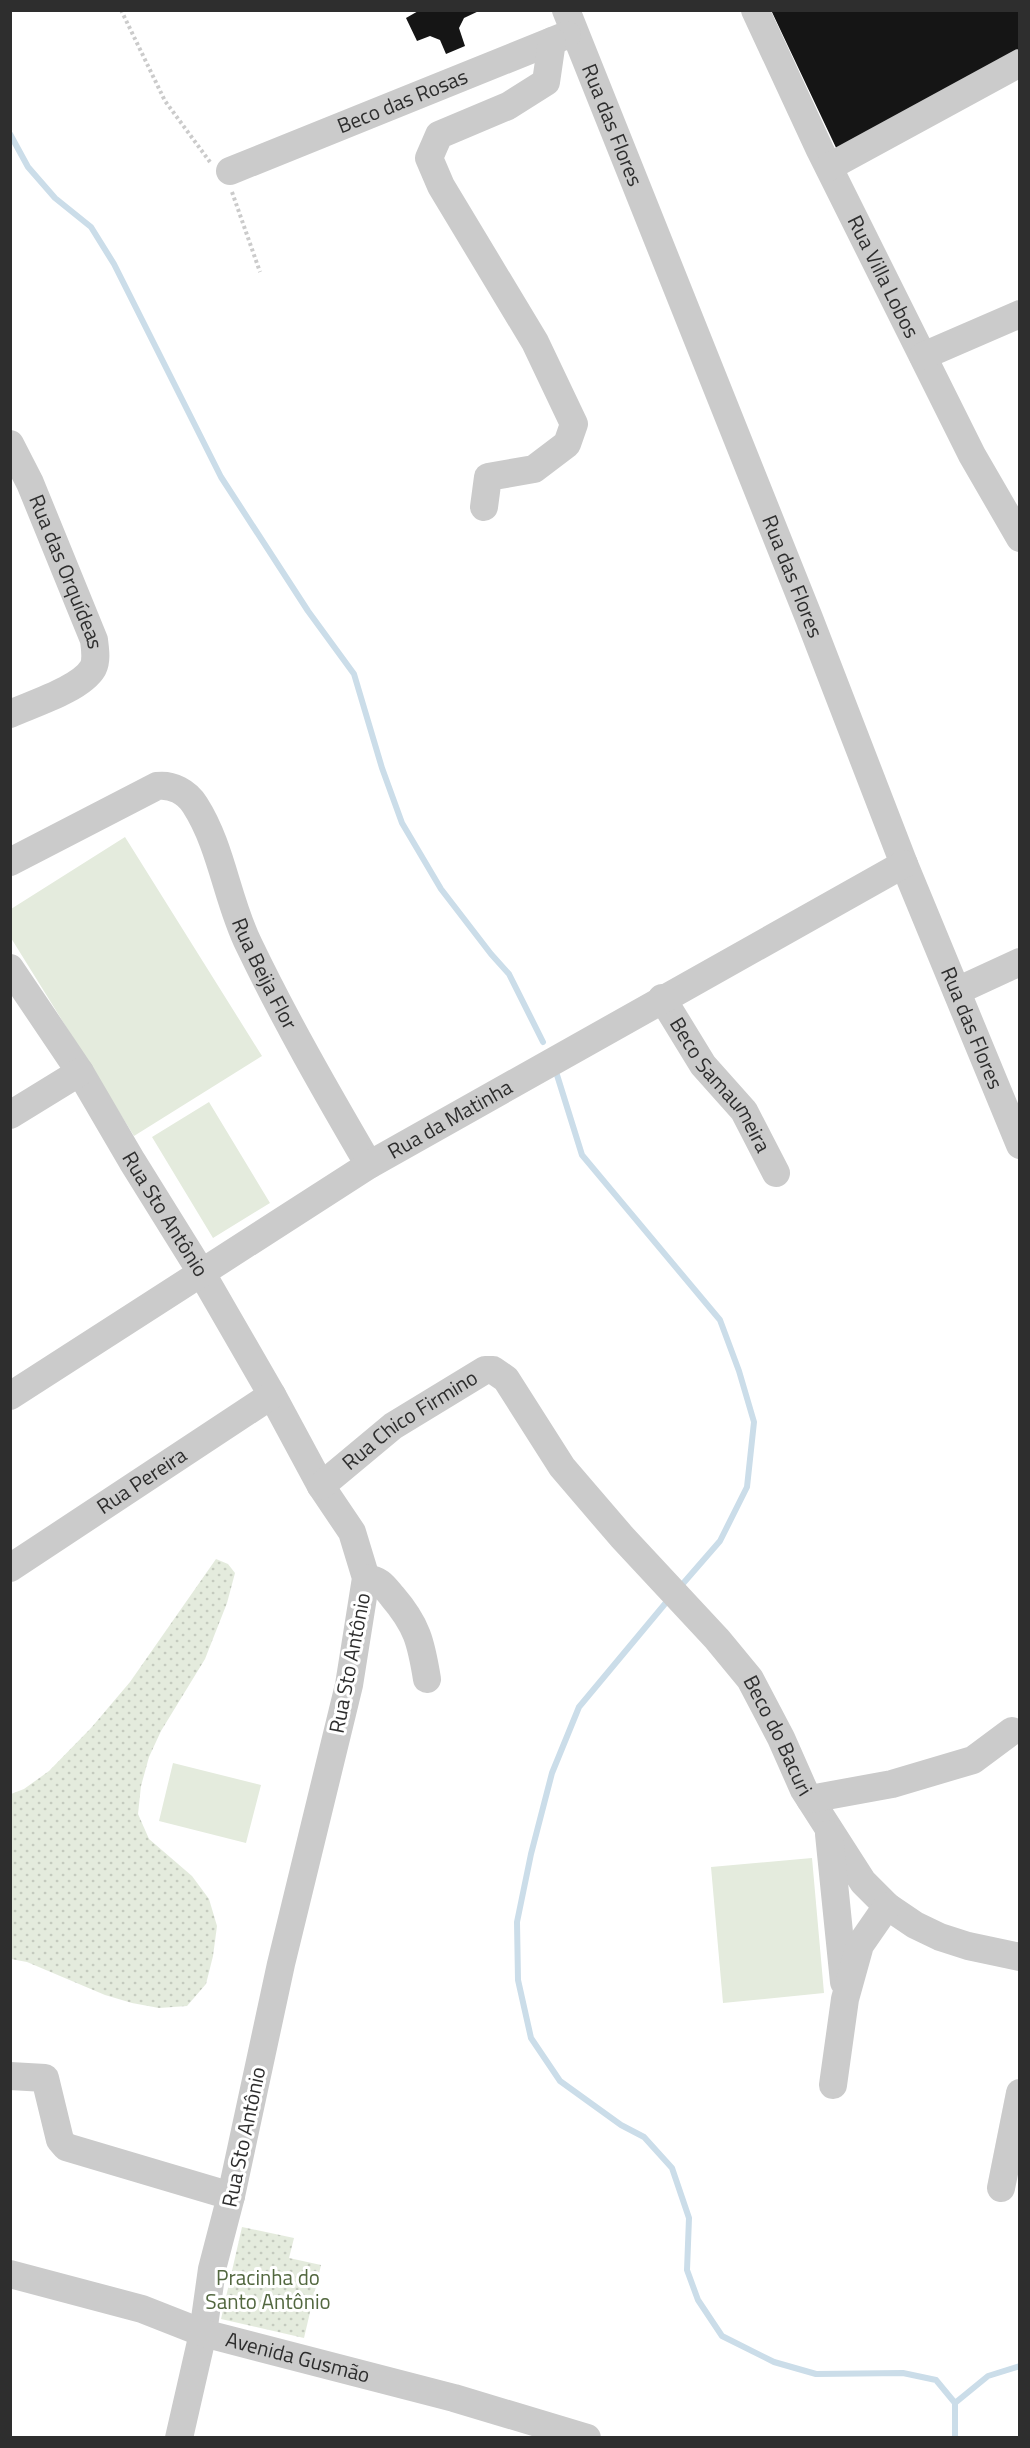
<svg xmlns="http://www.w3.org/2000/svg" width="1030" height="2448" viewBox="0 0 1030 2448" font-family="'Titillium Web',sans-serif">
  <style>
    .grass { fill: url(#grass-dots) }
    .pitch { fill: #e4ebdd }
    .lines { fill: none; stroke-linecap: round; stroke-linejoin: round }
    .stream { stroke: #cbdde9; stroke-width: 6 }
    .building { fill: #151515 }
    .path { stroke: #cbcbcb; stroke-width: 4; stroke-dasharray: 3 3; stroke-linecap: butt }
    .minor { stroke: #cbcbcb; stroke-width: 28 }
    .labels { text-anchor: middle; stroke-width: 6; stroke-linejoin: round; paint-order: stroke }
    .street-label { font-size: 21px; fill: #2e2e2e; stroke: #fff }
    .park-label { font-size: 21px; fill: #52673f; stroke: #fff }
  </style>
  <defs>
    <pattern id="grass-dots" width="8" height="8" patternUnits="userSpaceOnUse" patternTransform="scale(1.5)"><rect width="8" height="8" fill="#e4ebdd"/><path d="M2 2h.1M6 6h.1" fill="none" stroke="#c4cabe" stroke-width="1.8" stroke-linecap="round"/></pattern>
  </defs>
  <rect width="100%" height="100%" fill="#fff"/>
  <!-- grass -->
  <path class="grass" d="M216,1559L228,1564L235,1573L227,1603L205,1659L161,1731L149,1757L141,1786L138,1814L149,1839L192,1876L209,1899L217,1926L213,1956L206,1984L187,2006L159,2008L132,2003L105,1995L27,1962L11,1959V1794L24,1789L49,1771L91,1728L130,1682Z
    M242,2227L294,2238L289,2258L321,2265L304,2338L221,2319Z"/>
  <!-- pitch -->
  <path class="pitch" d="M125,837L262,1056L134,1136L11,938V909Z
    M209,1102L270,1203L213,1238L152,1137Z
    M173,1763L261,1785L246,1843L159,1821Z
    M812,1858L824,1993L723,2003L711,1867Z"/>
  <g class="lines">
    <!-- stream -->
    <path class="stream" d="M10,134L28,167L55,198L91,227L114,264L221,477L308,611L354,674L382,768L402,823L441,889L491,954L509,974L543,1042
      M557,1075L582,1155L720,1320L739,1371L754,1422L747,1487L720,1541L680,1587
      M669,1599L579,1707L552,1773L531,1854L517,1922L518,1980L531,2038L560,2081L621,2125L644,2137L672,2168L689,2218L687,2270L698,2300L722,2336L774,2362L816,2374L903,2373L936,2380L955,2403V2438
      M955,2403L988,2376L1020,2366"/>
  </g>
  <!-- building -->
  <path class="building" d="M420,10H481L464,18L459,28L465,46L446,54L440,40L430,36L417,41L406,18Z
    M771,10H1020V55L839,154Z"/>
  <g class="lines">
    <!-- path -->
    <path class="path" d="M121,10L165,101L210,162
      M232,192L260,272"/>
    <!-- minor -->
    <g class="minor">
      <path id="s1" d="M566,10L809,618L904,864L1020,1145"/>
      <path id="s2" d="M755,10L820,150L972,455L1020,538"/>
      <path d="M829,167L1020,63"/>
      <path id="s3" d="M230,171L567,35"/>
      <path d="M923,356L1020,314"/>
      <path id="s4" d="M10,444L30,483L94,640C95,649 97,660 93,668C81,689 32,704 10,714"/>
      <path d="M484,507L488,477L534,469L567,444L574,424L535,342L441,186L429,158L439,135L508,106L546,82L552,41"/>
      <path id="s5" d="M10,862L157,786C172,784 187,792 195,805C222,847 227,901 249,945C285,1020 327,1093 369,1165"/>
      <path id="s6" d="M10,968L80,1072L132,1161L201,1272L272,1395L321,1486L352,1532L366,1578L349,1685L281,1964L231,2196L212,2269L203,2333L179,2438"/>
      <path d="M957,991L1020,962"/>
      <path id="s7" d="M662,998L703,1065L744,1111L776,1173"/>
      <path d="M10,1115L80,1072"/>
      <path id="s8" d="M10,1396L369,1165L904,864"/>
      <path id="s9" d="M321,1486L393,1426L485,1370H493L506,1379L562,1467L622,1537L717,1639L750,1679L781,1738L804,1790L863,1882L887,1906L915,1925L940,1937L968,1946L1020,1957"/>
      <path id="s10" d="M10,1568L272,1395"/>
      <path d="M366,1578C380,1580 383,1585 392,1596C417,1625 421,1642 427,1679"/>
      <path d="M810,1799L892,1784L973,1760L1012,1731"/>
      <path d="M829,1834L844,1982"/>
      <path d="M10,2076L45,2078L60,2140L66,2147L231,2196"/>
      <path d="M833,2085L845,1999L860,1945L887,1906"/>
      <path d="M1001,2188L1020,2093"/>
      <path id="s11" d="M10,2274L142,2309L203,2333L454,2398L587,2438"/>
    </g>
  </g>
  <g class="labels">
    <!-- street labels -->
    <g class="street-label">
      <text dy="7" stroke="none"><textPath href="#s3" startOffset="186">Beco das Rosas</textPath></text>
      <text dy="7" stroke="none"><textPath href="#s1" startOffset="124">Rua das Flores</textPath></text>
      <text dy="7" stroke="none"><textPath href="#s2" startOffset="296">Rua Villa Lobos</textPath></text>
      <text dy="7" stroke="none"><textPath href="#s4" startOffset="140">Rua das Orquídeas</textPath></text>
      <text dy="7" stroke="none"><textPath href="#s1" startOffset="610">Rua das Flores</textPath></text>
      <text dy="7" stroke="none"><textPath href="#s5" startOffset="393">Rua Beija Flor</textPath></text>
      <text dy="7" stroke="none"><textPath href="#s1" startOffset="1096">Rua das Flores</textPath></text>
      <text dy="7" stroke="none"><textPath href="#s7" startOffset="105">Beco Samaumeira</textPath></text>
      <text dy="7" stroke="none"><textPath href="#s8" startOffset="520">Rua da Matinha</textPath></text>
      <text dy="7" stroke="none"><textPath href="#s6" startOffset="291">Rua Sto Antônio</textPath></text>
      <text dy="7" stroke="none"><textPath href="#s9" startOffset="111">Rua Chico Firmino</textPath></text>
      <text dy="7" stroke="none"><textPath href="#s10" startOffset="158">Rua Pereira</textPath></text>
      <text transform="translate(350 1663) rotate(-79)" y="7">Rua Sto Antônio</text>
      <text dy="7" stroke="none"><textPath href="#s9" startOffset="676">Beco do Bacuri</textPath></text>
      <text transform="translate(244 2137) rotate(-78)" y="7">Rua Sto Antônio</text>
      <text dy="7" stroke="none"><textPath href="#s11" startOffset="300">Avenida Gusmão</textPath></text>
    </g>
    <!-- park labels -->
    <g class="park-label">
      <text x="268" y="2285">Pracinha do<tspan x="268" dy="24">Santo Antônio</tspan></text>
    </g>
  </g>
  <!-- border -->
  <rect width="1030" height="2448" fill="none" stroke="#2e2e2e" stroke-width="24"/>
</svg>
